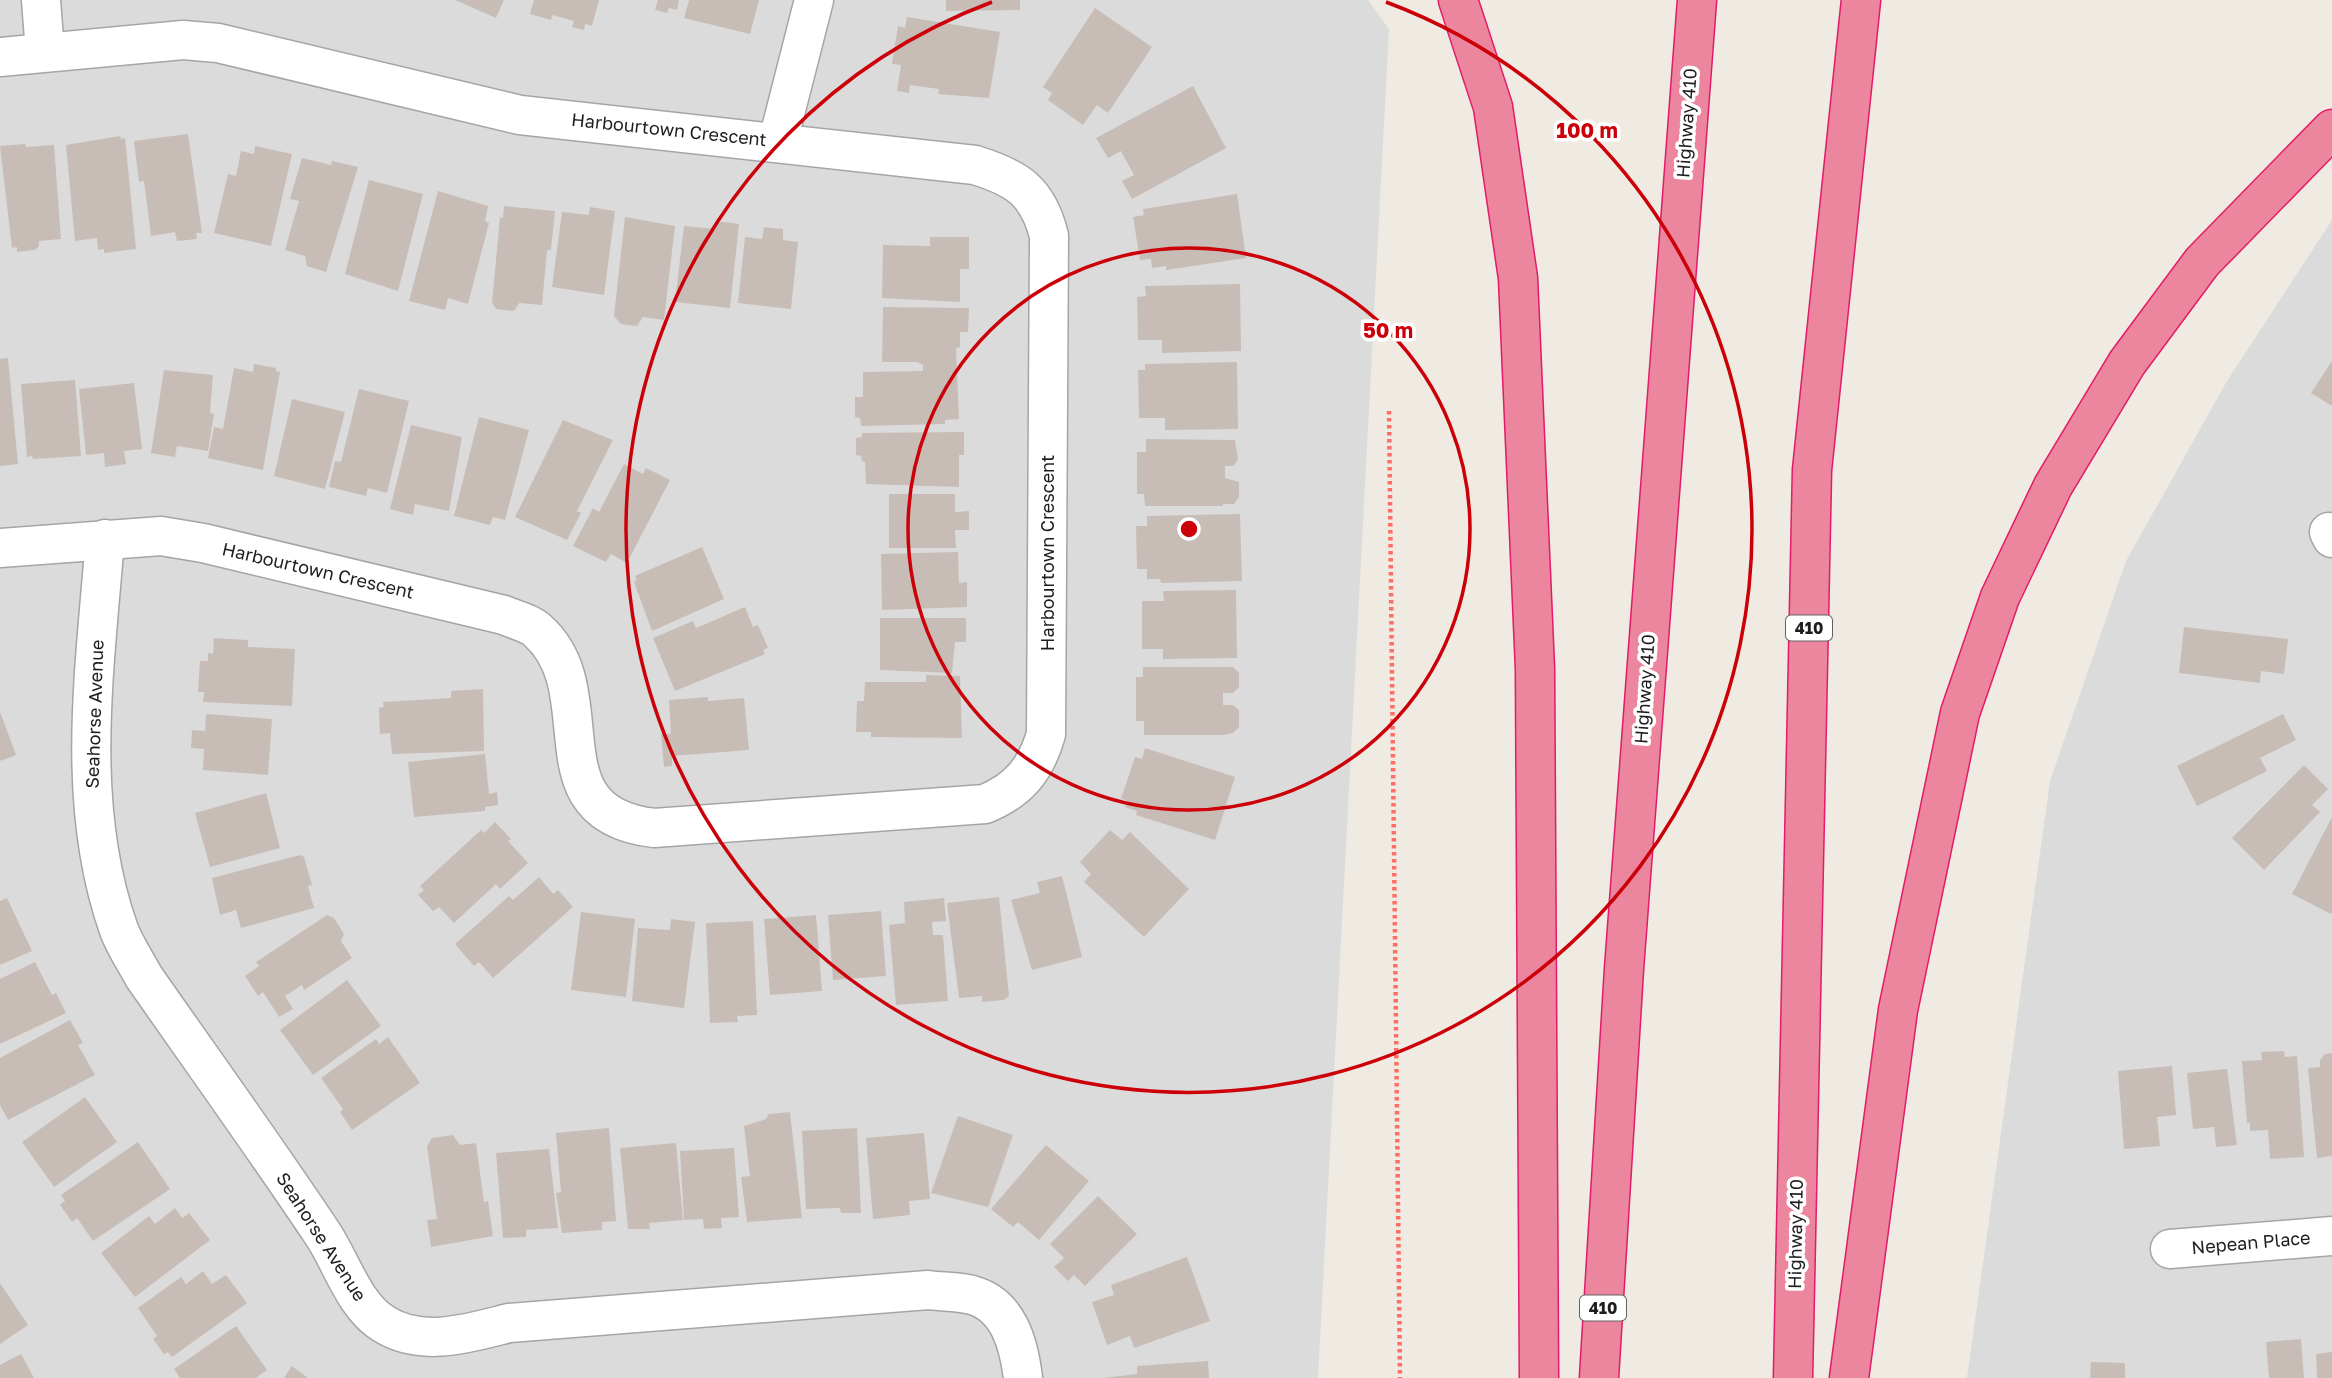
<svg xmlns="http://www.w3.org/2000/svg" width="2332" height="1378" viewBox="0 0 2332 1378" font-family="'Golos Text',sans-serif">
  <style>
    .residential { fill: #dcdbdb }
    .building { fill: #c7bdb6 }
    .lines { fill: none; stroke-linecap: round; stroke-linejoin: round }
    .minor-casing { stroke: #a5a5a5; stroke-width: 41 }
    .highway-casing { stroke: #e31b68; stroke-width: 41 }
    .path { stroke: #ff6e65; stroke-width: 4.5; stroke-dasharray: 3.5 3.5; stroke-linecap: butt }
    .minor { stroke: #fff; stroke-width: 38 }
    .highway { stroke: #eb869e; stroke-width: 38 }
    .ring { fill: none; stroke: #cc0009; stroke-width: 3.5 }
    .labels { text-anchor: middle; stroke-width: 7; stroke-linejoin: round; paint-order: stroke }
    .shield { fill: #fff; stroke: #626262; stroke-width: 2 }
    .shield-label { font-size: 16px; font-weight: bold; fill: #1e1e1e }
    .street-label { font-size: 18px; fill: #1e1e1e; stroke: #fff }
    .centre { fill: #cc0009; stroke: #fff; stroke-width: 3.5 }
    .ring-label { font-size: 21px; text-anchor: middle; font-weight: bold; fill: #cc0009; stroke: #fff; stroke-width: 7; stroke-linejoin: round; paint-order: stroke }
  </style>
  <rect width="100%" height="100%" fill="#efebe3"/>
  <!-- residential -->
  <path class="residential" d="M0,0H1368L1389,29L1318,1378H0Z
    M2332,220V1378H1967L2050,781L2126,561L2227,381Z"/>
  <!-- building -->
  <path class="building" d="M455,0H504L496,18Z
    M534,0H599L592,26L585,24L584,30L572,27L574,21L552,15L551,20L530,14Z
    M658,0H679L677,10L669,8L667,13L655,10Z
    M689,0H759L750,34L684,18Z
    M946,0H1020V10L946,11Z
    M1095,8L1152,47L1108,113L1097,105L1083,125L1048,100L1052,93L1043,87Z
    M907,17L1000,32L989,98L938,94L939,89L910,85L909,93L897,91L901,65L892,64L898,26L905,28Z
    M1193,86L1226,148L1132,199L1122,181L1134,175L1121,151L1108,158L1096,138Z
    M188,134L202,233H196L197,239L177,241L175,232L151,236L144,181L139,182L134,141Z
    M120,136L121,139L125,138L136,249L104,253V249L98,250L97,238L75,241L66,145Z
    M25,144L26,147L54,145L61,239L39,241V246L35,250L17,252V247L12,248L0,146Z
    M255,146L292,154L271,246L214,233L228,174L236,176L241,151L254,154Z
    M302,158L331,165L332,161L358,167L326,272L307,266L305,256L285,250L299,201L290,199Z
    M369,180L423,194L398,291L345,274Z
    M438,191L488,206L485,221L489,223L468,304L448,298L445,310L409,301Z
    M1237,194L1246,258L1166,270V266L1152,268L1151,259L1140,260L1133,217L1144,215L1143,209Z
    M504,206L555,211L551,250H547L542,305L519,303L514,311L496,309L492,303L500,217L503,218Z
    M590,207L615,211L604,295L552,287L562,212L589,215Z
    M625,217L675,226L664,320L643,317L637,326L621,324L614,316Z
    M716,221L739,224L730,308L675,302L684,226L715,229Z
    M764,227L783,229V240L798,242L791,309L738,303L745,237L762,239Z
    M930,237H969V269H960V302L882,298L883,245L930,246Z
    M1240,284L1241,351L1162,353V340H1138L1137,297L1146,296L1145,286Z
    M883,307L969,308L968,332H960V347L956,348L959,419L945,420V424L861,426L860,418L855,417V397H863V372L923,371V365L917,362H882Z
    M8,358L18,464L0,466V359Z
    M2332,361V406L2311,393Z
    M1237,362L1238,429L1165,430V418H1139L1138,370H1145V364Z
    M254,364L276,368V371L280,372L263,470L208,458L214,427L223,429L234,368L253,372Z
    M164,370L213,375L210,413L214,414L208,451L177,446L175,457L151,453Z
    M75,380L81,456L33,459L32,456L27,457L21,384Z
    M134,383L142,449L124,451L126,464L105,467L104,453L86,455L79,389Z
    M359,389L409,401L387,493L368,488L366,496L329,487L335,461L341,462Z
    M292,399L345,412L325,489L274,476Z
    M479,417L529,430L505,520L493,517L490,525L454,516Z
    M563,420L613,440L577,511L581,513L567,540L515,517Z
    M411,425L462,437L449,511L415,504L413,515L390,509Z
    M964,432V455H959V487L866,484L865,462L862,461L861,456L856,455V438L862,437V433Z
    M1146,439L1235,440L1238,460L1233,466H1225V478L1239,482V497L1234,504H1223V506H1145L1144,494H1137V452H1146Z
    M624,464L643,474L646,468L670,480L627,563L611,554L606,562L573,546L593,508L599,512Z
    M889,494H955V512L969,511V530H955L956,548H889Z
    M1240,514L1242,581L1161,583L1160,579H1147V569H1137L1136,526H1147V516Z
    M702,547L724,599L652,631L634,582L637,580L635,576Z
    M958,552L959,583L967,582V607L882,610L881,554Z
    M1236,590L1237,658L1163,659V649H1142V601H1164L1163,591Z
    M745,607L753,627L758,625L768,648L763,650L765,654L675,691L653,638L693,621L696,628Z
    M880,618H966V642H955L952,673L880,670Z
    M2184,627L2288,639L2284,674L2261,671L2260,683L2179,673Z
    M214,638L248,640V647L295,649L292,706L203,702L204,692H198L200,661H208V653L213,654Z
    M1143,667H1233L1239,673V687L1233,693H1223V705H1233L1239,710V727L1233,733L1224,735H1144V721H1136V677H1143Z
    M926,675L960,676L962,738L871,737V732H856L857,701H864L865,682H926Z
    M483,689L484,751L392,754L390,733L380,734L379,708L384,707L383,702L451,698V691Z
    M708,697V701L744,698L749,750L672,756V766L664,767L661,734H671L669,700Z
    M0,712L16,755L0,761Z
    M206,714L272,719L268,775L203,770L204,749L191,748L192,730L205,731Z
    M2283,714L2296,740L2260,758L2267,771L2197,806L2177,766Z
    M1145,748L1235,777L1215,840L1136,815L1137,811L1125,807L1127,800L1121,799L1135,757L1142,759Z
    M485,754L489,794L497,792L498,805L485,807V811L414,817L408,762Z
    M2304,765L2328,789L2312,805L2320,812L2264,870L2232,838Z
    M266,793L280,848L210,867L195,813Z
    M2332,817V912L2331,914L2292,894Z
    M495,822L511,839L508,841L528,863L500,889L496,884L454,923L439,907L433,911L418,895L424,890L420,886L481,830L484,833Z
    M1110,830L1122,840L1130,832L1189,889L1144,937L1084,882L1091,874L1080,862Z
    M300,855L304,857L312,885L308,886L314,908L241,928L236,910L220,915L212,878Z
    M1062,876L1082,957L1032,970L1011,900L1040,893L1037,882Z
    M539,877L553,894L558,890L573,907L493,978L479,962L474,966L455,944L509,896L513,900Z
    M999,897L1009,996L1004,1000L982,1002V996L959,998L947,903Z
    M7,898L32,951L0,965V901Z
    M944,898L946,921L932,922L933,935H943L948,1001L896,1005L889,925L905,923L904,902Z
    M881,911L886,976L833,980L828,915Z
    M581,912L635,919L626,997L571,990Z
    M327,915L334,918L344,934L341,941L352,958L304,990L302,985L285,996L293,1009L279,1017L263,992L258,996L245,976L259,966L256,962Z
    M816,915L822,991L770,995L764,919Z
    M671,919L695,922L684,1008L632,1001L638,928L670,930Z
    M753,921L757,1015L737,1016L738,1022L710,1023L706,923Z
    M35,962L52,995L56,993L66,1013L0,1044V979Z
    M347,980L381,1026L313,1075L280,1030Z
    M70,1020L83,1043L78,1045L95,1075L8,1120L0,1105V1058Z
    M388,1037L420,1083L352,1130L340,1112L343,1109L321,1078L376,1039L379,1044Z
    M2284,1051L2285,1057L2297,1056L2304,1157L2270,1159L2268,1130L2250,1131V1123H2247L2242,1061L2262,1060L2261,1052Z
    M2332,1053V1156L2317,1158L2308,1068L2320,1067V1060L2325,1054Z
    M2172,1066L2176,1115L2157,1117L2160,1146L2124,1149L2118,1071Z
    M2227,1069L2237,1145L2216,1147L2214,1127L2193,1129L2187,1073Z
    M85,1097L117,1142L54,1187L22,1142Z
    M790,1112L802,1218L747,1222L741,1177L750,1176L744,1126L766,1119L769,1114Z
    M958,1116L1013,1135L988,1207L931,1193Z
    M609,1128L616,1221L602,1222V1230L562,1233L556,1193L561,1192L556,1133Z
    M857,1128L861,1213H841L840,1208L806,1209L802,1131Z
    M924,1133L930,1199L909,1201L910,1215L873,1219L866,1138Z
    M453,1135L460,1145L476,1143L484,1202L488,1201L493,1236L431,1247L427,1220L437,1219L427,1146L432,1138Z
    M138,1142L170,1189L93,1241L77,1218L72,1222L60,1205L65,1201L61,1195Z
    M676,1143L683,1220L649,1223L650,1229H628L620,1148Z
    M1046,1145L1089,1181L1039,1240L1018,1222L1013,1227L991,1209Z
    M734,1148L739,1217L721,1218L722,1228L704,1229L703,1219L684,1220L680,1151Z
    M549,1149L558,1228L526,1230V1237L503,1238L496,1153Z
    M1098,1196L1137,1234L1085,1286L1074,1275L1068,1281L1054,1267L1064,1258L1050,1244Z
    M175,1208L182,1218L189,1213L210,1240L135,1297L101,1253L149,1216L155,1224Z
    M1187,1257L1210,1321L1134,1348L1130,1336L1107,1345L1092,1302L1114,1295L1111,1285Z
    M203,1271L212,1284L226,1275L247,1303L172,1357L168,1352L164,1354L153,1339L157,1336L138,1308L181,1277L186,1284Z
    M0,1283L28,1325L0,1344Z
    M236,1326L267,1370L256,1378H180L174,1369Z
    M2301,1339L2304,1378H2269L2266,1342Z
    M2332,1352V1378H2317L2316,1354Z
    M21,1354L34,1378H0V1365Z
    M1208,1361L1209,1378H1103L1137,1374V1366Z
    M2091,1362L2125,1363V1378H2090Z
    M292,1366L308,1378H284Z"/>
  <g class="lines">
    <!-- minor casing -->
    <g class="minor-casing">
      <path id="minor" d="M41,0L45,52
        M0,57L183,40L218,43L520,115L975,165C1017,178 1038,191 1049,236L1046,734C1036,769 1019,790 985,804L654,828C530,814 607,693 538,631C530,623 515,620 504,615L203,543L161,536L0,548
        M778,141L814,0
        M2329,532L2332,538
        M105,539C95,669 74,804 119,930C125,946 136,962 144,977C204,1063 266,1149 324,1236C342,1264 355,1307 384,1324C422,1348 469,1333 509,1323L928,1290C942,1292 959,1291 972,1295C1009,1305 1019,1345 1023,1378
        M2170,1249L2332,1236"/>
    </g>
    <!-- highway casing -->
    <g class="highway-casing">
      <path id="highway" d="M1458,0L1493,107L1518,278L1535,669L1539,1378
        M1599,1378L1624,969L1697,0
        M1793,1378L1812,470L1861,0
        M1849,1378L1898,1010L1960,713L2000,597L2053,486L2127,363L2202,262L2332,129"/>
    </g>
    <!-- path -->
    <path class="path" d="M1389,411L1400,1378"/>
    <!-- minor -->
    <use href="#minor" class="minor"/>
    <!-- highway -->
    <use href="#highway" class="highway"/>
  </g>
  <!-- distance rings -->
  <g class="ring">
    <circle cx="1189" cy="529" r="281"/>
    <path d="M1386 2A563 563 0 1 1 992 2"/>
  </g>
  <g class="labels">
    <!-- shield labels -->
    <g class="shield">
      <rect x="1786" y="615.5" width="46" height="25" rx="5"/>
      <rect x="1580" y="1295.5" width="46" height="25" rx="5"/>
    </g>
    <g class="shield-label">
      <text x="1809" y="634">410</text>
      <text x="1603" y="1314">410</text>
    </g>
    <!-- street labels -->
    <g class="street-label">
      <text transform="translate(1687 123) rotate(-86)" y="6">Highway 410</text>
      <text transform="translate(669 130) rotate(6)" y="6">Harbourtown Crescent</text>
      <text transform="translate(1048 553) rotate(-90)" y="6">Harbourtown Crescent</text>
      <text transform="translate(318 571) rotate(13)" y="6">Harbourtown Crescent</text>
      <text transform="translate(1645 689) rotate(-86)" y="6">Highway 410</text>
      <text transform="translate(95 714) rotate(-88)" y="6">Seahorse Avenue</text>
      <text transform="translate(1796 1234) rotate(-89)" y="6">Highway 410</text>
      <text transform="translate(321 1237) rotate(57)" y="6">Seahorse Avenue</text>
      <text transform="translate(2251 1243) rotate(-5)" y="6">Nepean Place</text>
    </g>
  </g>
  <circle cx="1189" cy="529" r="10" class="centre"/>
  <g class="ring-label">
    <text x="1587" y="138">100 m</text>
    <text x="1388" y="338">50 m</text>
  </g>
</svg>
